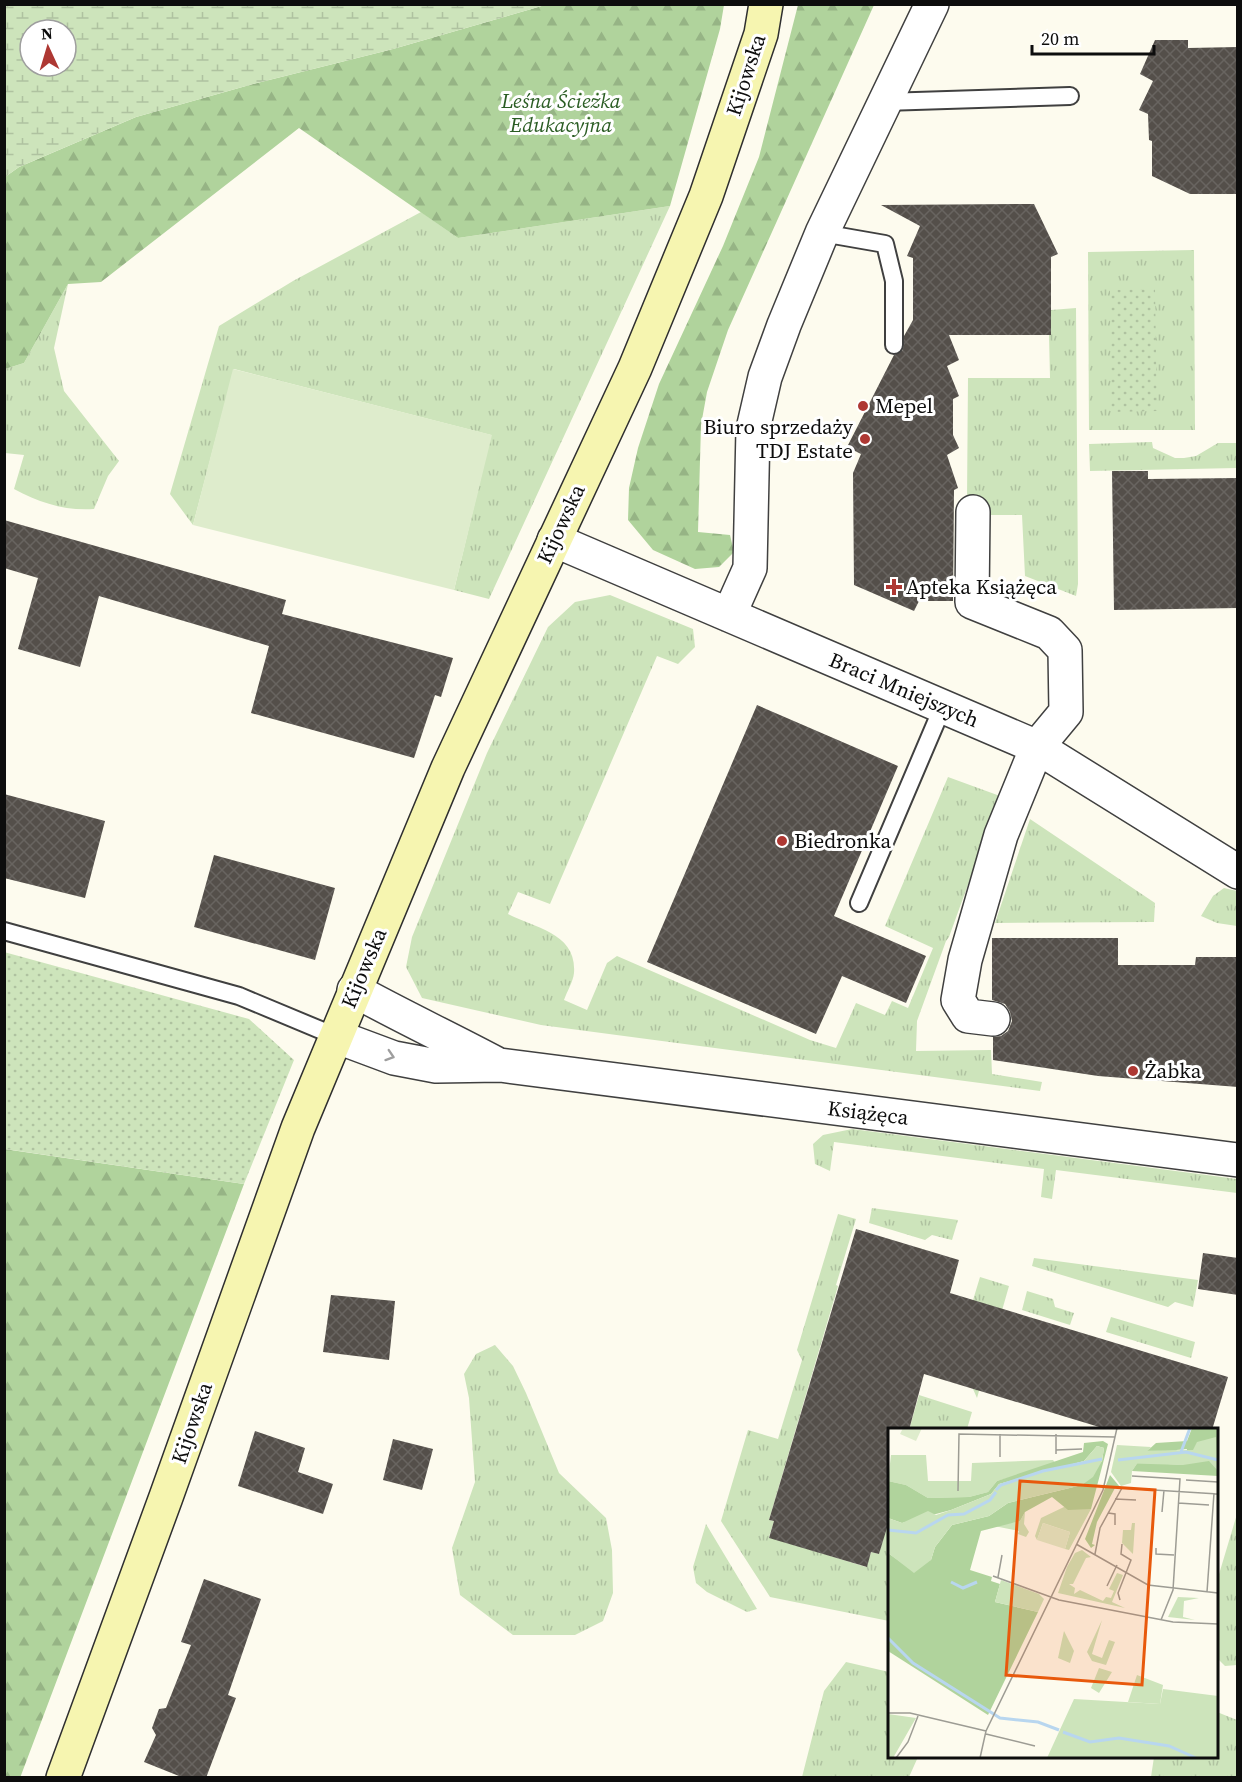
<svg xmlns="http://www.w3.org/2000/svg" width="1242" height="1782" viewBox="0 0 1242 1782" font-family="'Source Serif 4',serif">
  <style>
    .grass { fill: url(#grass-tufts) }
    .forest { fill: url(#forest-firs) }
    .wetland { fill: url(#wetland-marsh); fill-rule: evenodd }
    .park { fill: url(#park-dots) }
    .pitch { fill: #deeccc }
    .building { fill: url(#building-cross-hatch) }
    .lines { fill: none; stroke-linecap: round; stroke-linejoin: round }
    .lane-casing { stroke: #404040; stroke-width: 20 }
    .street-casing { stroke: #404040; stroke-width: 36 }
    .secondary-casing { stroke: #2f2f2f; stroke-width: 36 }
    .lane { stroke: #fff; stroke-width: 16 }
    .street { stroke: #fff; stroke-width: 33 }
    .secondary { stroke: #f6f5b0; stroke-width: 33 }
    .oneway { stroke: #9e9e9e }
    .poi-dot { fill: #ae3833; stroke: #fff; stroke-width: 2 }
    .labels { text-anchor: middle; stroke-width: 6; stroke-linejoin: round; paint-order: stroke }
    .street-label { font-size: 21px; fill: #0d0d0d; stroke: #fff }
    .park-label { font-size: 21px; font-style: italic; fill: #2b5d24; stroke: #fff }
    .poi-label { font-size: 21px; fill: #0d0d0d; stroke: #fff; text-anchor: start }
    .inset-river { fill: none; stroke: #b8d6ef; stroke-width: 3 }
    .inset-road { fill: none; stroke: #9d9c94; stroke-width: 1.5 }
    .view { fill: #e8590c; fill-opacity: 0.15; stroke: #e8590c; stroke-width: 3 }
    .inset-edge { fill: none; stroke: #0d0d0d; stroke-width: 3 }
  </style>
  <defs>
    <pattern id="grass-tufts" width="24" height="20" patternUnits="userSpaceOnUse" patternTransform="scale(1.5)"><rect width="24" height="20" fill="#cde4bb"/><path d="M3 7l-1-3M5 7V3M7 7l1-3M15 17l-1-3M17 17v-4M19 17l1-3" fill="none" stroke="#afc2a0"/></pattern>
    <pattern id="forest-firs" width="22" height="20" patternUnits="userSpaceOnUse" patternTransform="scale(1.5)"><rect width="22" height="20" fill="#b0d39c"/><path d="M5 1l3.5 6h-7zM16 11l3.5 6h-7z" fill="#96b485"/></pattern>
    <pattern id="wetland-marsh" width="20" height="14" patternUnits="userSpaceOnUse" patternTransform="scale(1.5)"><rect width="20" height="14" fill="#cde4bb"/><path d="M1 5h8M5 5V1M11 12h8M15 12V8" fill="none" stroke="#afc2a0"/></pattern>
    <pattern id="park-dots" width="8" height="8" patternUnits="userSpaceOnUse" patternTransform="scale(1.5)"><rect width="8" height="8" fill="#cde4bb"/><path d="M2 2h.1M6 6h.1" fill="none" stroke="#afc2a0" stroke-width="1.8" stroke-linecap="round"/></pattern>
    <pattern id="building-cross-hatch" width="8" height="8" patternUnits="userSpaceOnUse" patternTransform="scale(1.5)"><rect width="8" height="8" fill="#544f4a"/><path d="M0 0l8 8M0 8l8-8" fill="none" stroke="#686460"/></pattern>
  </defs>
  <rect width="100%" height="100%" fill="#fdfbee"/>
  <!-- grass -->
  <path class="grass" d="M670,206L489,599L454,590L491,435L234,369L193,525L170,494L219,326L293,281L421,212L458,238Z
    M1194,250L1195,430H1089L1088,252Z
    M68,284L54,348L64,391L119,461L108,476L94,509C65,511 40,503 14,489L24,455L5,453V369L24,363Z
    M1076,308L1078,584L1076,596L1025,576L1022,515H991L977,500L967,499L968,378H1050L1049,335L1051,334V310Z
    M1152,442L1153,448L1175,458H1184L1196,456L1218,443H1237V468L1090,471L1089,444Z
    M610,595L693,629L695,647L678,664L657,656L550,904L518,892L508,914C535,928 577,933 574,973C573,982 567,991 564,1000L587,1010L607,963L617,956L810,1040L836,1048L856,1003L885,1015L892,1001L908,1008L933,948L885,926L948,777L1000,796L949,937L946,941L917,1021L916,1051L991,1050L992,1074L1042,1082L1040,1091L541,1025L422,998L406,967L412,937L487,753L548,627L575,602Z
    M1030,819L1155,903L1154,922L995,923Z
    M1224,888L1237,891V926L1217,923L1201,916L1213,896Z
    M852,1129L1237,1179V1193L1056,1170L1052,1199L1041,1197L1044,1169L834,1142L830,1171L815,1164L813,1144L823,1135Z
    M872,1208L958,1220L952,1240L932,1235L925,1240L869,1223Z
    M838,1214L856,1219L836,1285L838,1286L769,1520L774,1521L769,1537L866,1567L871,1552L879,1554L889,1518V1621L770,1597L721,1521L748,1430L778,1439L802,1360L797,1350Z
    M1034,1258L1198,1280L1193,1307L1175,1302L1168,1307L1032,1266Z
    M980,1277L1009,1286L977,1398L957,1353Z
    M1027,1291L1053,1299L1055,1307L1074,1313L1070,1325L1022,1310Z
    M1111,1317L1195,1342L1191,1358L1106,1332Z
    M495,1345L513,1366L526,1393L559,1473L606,1518L612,1550L613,1593L603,1621L575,1635H513L460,1595L452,1548L475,1482L469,1398L464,1374L476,1354Z
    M919,1395L972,1412L967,1429L909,1430Z
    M1237,1514V1665L1225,1666L1217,1658V1581Z
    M706,1524L757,1609L747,1612L707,1592L696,1583L693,1567Z
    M846,1662L889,1672L890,1756L918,1757L909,1777H802L824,1691Z
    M1217,1712L1237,1720V1777H1151L1154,1757L1216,1756Z"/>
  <!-- forest -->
  <path class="forest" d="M545,5H724L720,29L670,206L458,238L299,128L101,282L68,284L24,363L5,369V177L19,167L136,117L253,84L393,49Z
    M798,5H874L728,330L707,392L701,425L698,532L730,535L734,552L719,567L695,569L653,550L628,520L629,488L638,448L659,384L723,246L759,157Z
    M4,1149L244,1184L20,1778L4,1777Z"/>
  <!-- wetland -->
  <path class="wetland" d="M5,4H545V5L393,49L253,84L136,117L19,167L5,177ZM30,30H66V66H30Z"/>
  <!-- park -->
  <path class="park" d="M1155,289L1157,411L1111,412L1110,290Z
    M4,952L249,1019L294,1060L244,1184L5,1149Z"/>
  <!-- pitch -->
  <path class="pitch" d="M233,369L492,435L454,590L193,525Z"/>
  <!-- building -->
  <path class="building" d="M1155,40H1188V48L1238,47V194H1190L1152,176V141L1149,140L1148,114L1139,110L1153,81L1140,74Z
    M1034,204L1058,254L1051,257V335H949L959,360L947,366L959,396L953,399V435L959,448L947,455L958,488L954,490L953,601H919L914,611L854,585L853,473L861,454L847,447L894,355L903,350L904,336L913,320V258L907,256L920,226L881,205Z
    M1112,471H1148V479L1238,478V608L1114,610Z
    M4,520L286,600L282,614L453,658L441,697L435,695L414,758L251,713L269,646L99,596L80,667L18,649L38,578L4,568Z
    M757,705L898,766L834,916L926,956L906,1003L842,976L816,1034L647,962Z
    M4,794L105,821L85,898L4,878Z
    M214,855L335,888L315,960L194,927Z
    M992,938H1118V965H1195L1196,957H1238V1087L1098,1076L993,1060V1037L1001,1036L1008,1031L1012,1021L1010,1012L1005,1004L992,1000Z
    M856,1229L959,1260L950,1293L1228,1377L1212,1430H1109L924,1374L909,1430H890V1518L879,1554L871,1552L867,1567L769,1538L774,1521L769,1520Z
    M1203,1253L1238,1258V1295L1198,1289Z
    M331,1295L395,1301L389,1360L323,1352Z
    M255,1431L305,1448L298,1472L333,1484L323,1514L238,1486Z
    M393,1439L433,1449L422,1490L383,1480Z
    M204,1579L261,1599L228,1695L236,1698L206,1778H184L144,1762L156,1735L152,1728L159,1709L166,1708L191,1645L181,1642Z"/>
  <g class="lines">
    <!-- lane casing -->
    <g class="lane-casing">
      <path id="lane" d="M884,102L1070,96
        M822,233L885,244L894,281V345
        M859,903L943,706
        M4,931L239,996L335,1036"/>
    </g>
    <!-- street casing -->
    <g class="street-casing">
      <path id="street" d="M973,512L972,602L1049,633L1065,650L1066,712L1037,747L1001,835L965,960L958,1000L968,1016L993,1019
        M554,540L1037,747L1238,872
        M729,615L750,568L753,429L765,377L784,325L822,233L932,4
        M354,990C401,1016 448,1038 495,1063
        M335,1036L394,1058L436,1066L500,1065L1238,1160"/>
    </g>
    <!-- secondary casing -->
    <g class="secondary-casing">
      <path id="secondary" d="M63,1778L166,1497L298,1128L448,768L635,368L706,196L761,34L766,4"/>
    </g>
    <!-- lane -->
    <use href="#lane" class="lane"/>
    <!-- street -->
    <use href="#street" class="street"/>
    <!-- secondary -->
    <use href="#secondary" class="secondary"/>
  </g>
  <!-- one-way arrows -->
  <defs><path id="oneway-chevron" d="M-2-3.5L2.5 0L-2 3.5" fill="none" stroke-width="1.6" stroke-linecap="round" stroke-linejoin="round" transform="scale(1.5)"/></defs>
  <use class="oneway" href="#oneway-chevron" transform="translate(390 1056) rotate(18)"/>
  <!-- markers -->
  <g class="poi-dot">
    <circle cx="863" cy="406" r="6"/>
    <circle cx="865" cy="439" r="6"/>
    <path d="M891 578h6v6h6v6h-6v6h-6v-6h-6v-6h6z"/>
    <circle cx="782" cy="841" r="6"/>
    <circle cx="1133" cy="1071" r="6"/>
  </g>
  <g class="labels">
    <!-- street labels -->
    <g class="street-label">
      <text transform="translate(746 75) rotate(-72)" y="7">Kijowska</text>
      <text transform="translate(561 524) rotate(-65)" y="7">Kijowska</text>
      <text transform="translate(904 690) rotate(23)" y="7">Braci Mniejszych</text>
      <text transform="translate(364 968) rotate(-67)" y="7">Kijowska</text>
      <text transform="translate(868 1113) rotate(7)" y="7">Książęca</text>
      <text transform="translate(192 1423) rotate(-71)" y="7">Kijowska</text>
    </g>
    <!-- park labels -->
    <g class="park-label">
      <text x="561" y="108">Leśna Ścieżka<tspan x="561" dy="24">Edukacyjna</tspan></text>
    </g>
    <!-- poi labels -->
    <g class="poi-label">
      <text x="875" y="413">Mepel</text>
      <text x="853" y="434" text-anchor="end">Biuro sprzedaży<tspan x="853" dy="24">TDJ Estate</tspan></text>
      <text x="906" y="594">Apteka Książęca</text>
      <text x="794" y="848">Biedronka</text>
      <text x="1145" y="1078">Żabka</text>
    </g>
  </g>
  <!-- overview -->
  <g transform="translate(888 1428)">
    <rect width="330" height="330" fill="#fdfbee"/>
    <path d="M229,17L263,19L258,25L288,21L295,37L250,34L244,43L243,55L233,58L223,44ZM3,27H38L40,53H83L84,35L165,32L168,36L109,53L100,64L81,69L40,70L18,57L0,53ZM176,79L203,81L181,122L177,121L182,104L155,95L149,112L147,108L153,90ZM137,84L136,96L141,104L138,109L130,106L131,103L106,98L132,93ZM244,95H247L245,126L234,115L235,102H243ZM194,122L203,129L198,130L185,156H181L187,160L186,166L192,162L215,173L218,169L223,170L226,163L221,161L229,145L235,147L224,174L237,180L170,165L179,139L187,125ZM290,169L311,170L296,173L295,189L307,192L280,189ZM214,192L204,226L214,230L221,212L227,214L218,237L204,233L199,224ZM176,203L186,223L182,235L170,230ZM211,240L224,244L211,265L203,260ZM249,247L275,257L272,276L240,274ZM0,286L28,290L5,330H0Z" fill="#cde4bb"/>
    <path d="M304,0H330V48L244,43L250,34L295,37L299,21L257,25L268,15L299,13ZM215,13L220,16L203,81L180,82L164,69L137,84L132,93L93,103L82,142L104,149L103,153L112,156L107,174L150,184L100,287L0,223V125L17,137L43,132L47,119L64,97L101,88L120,75L194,57L214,33L216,20L209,18L196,33L111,56L103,66L63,82L14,95L0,90V53L18,57L40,70L81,69L100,64L109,53L195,24L196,15ZM222,47L232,59L227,60L209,94L204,116L207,117L203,120L197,111Z" fill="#b0d39c"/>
    <path d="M328,9L330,43L321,33L295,37L229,35L235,23L305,22L309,14ZM209,18L216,20L214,33L205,49L194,57L120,75L101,88L64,97L47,119L43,132L26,145L0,125V90L14,95L40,83L48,87L63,82L103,66L111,56L196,33Z" fill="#cde4bb"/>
    <path d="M113,152L151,166L156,171L150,184L107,174ZM275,261L330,268V330H159L186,271L272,276Z" fill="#cde4bb"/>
    <path d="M15,0H34L28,13L12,6ZM155,95L182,104L177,121L149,112Z" fill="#deeccc"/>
    <path class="inset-river" d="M293,24L302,0M230,32L298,24L330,32M108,62L113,57L155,43L214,31M0,102L28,105L60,87L76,86L102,72L108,64M63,154L75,160L89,154M0,210L25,235L112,290L150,294L171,302M175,304L202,314L231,310L281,318L308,330"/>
    <path class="inset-road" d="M112,6V29M168,6V26M168,22L194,21M244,48L292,51L285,162L273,192M298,52L330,54M70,63L71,6L227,9M227,71L248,72M290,75L321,77M274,84L276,62M220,85L227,86V97M188,116L260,157L330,165M268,120V126L286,127M207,126L212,100L234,60L330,66M105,148L171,172L285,194L330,196M110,149L114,127M219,158L229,137M319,164L326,65M232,172L230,165L243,132L233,126L234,116M0,285H22L98,303M98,306L147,318M8,330L20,314L30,288M92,330L98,303L215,62L229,0"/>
    <path class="view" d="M132,53L267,62L254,257L118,247Z"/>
    <rect width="330" height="330" class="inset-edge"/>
  </g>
  <!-- border -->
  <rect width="1242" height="1782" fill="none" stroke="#0d0d0d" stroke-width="12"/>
  <!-- north arrow -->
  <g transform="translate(48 48) rotate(356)"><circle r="28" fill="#ffffff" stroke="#9e9e9e" stroke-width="1.5"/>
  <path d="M0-4.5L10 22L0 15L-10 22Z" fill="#ae3833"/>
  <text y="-9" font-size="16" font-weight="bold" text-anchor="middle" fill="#0d0d0d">N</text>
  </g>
  <!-- scale -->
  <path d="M1032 45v9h122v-9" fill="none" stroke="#0d0d0d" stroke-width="3"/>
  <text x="1041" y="45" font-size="18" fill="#0d0d0d" stroke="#ffffff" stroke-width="4.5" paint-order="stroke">20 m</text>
</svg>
